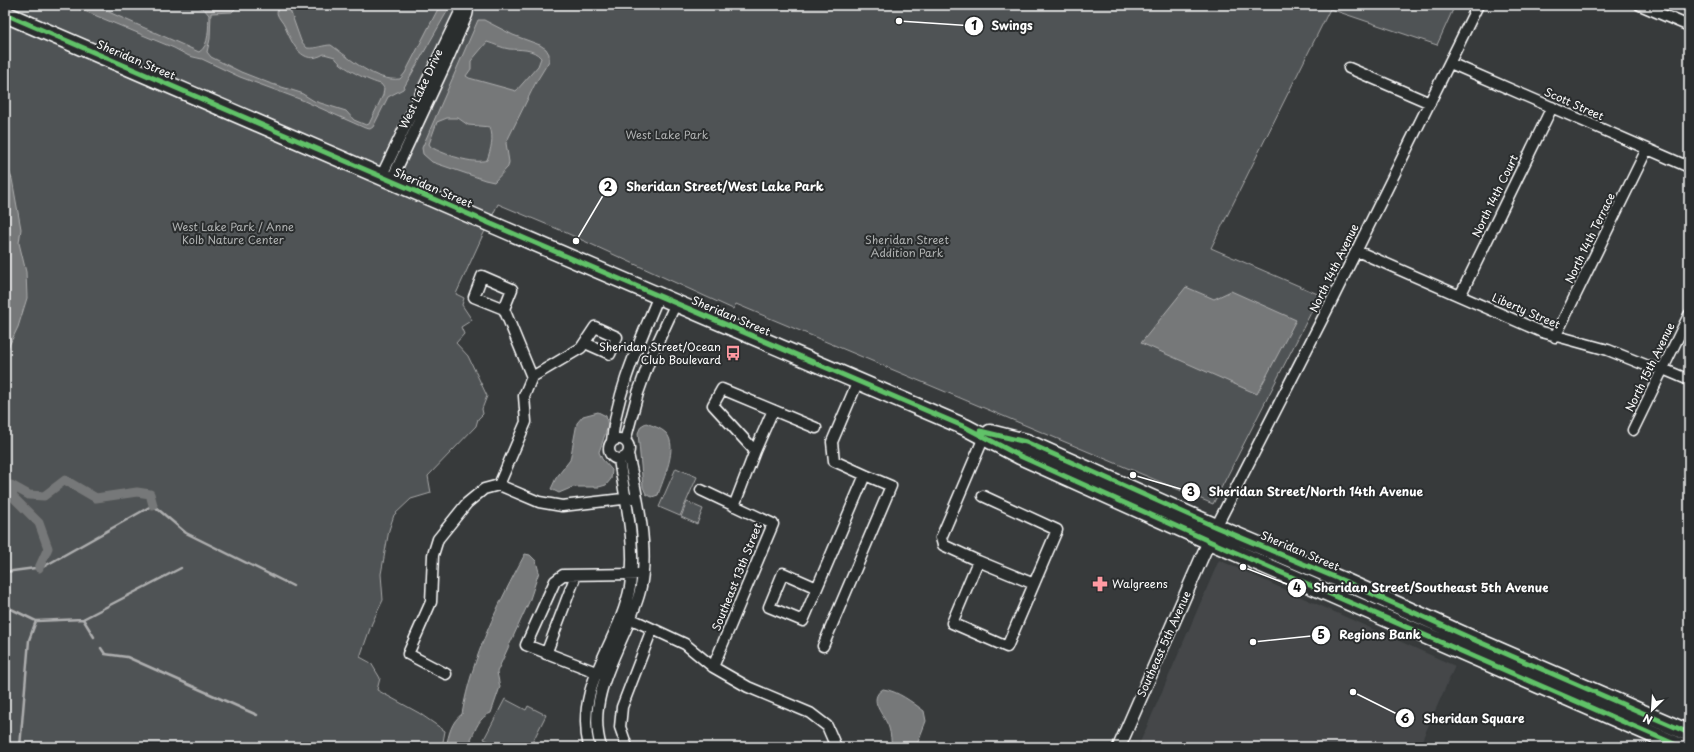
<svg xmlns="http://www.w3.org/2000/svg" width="1694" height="752" viewBox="0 0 1694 752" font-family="'Playpen Sans',sans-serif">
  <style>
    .built { fill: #444748 }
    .green { fill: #505354; stroke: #a8a9aa }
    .water { fill: #767879; stroke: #adaeaf; fill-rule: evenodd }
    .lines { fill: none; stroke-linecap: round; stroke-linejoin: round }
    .stream { stroke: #adaeaf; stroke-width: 2.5 }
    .canal { stroke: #767879; stroke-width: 9 }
    .minor-casing { stroke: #fff; stroke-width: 13 }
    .tertiary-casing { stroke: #fff; stroke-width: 15 }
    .primary-casing { stroke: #fff; stroke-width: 19 }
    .minor { stroke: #2a2d2e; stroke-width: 10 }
    .tertiary { stroke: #2a2d2e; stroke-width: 12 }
    .primary { stroke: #2a2d2e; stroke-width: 16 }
    .cycleway-casing { stroke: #2a2d2e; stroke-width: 8 }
    .cycleway { stroke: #61c268; stroke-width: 5 }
    .labels { text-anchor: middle; stroke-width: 4; stroke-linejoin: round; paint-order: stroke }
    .street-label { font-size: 11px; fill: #fff; stroke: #2a2d2e }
    .park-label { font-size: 11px; fill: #b0b2b2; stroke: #2a2d2e }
    .poi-label { font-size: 11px; fill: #fff; stroke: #2a2d2e; text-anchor: end }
    .leader { fill: none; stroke: #fff; stroke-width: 1.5 }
    .callout-dot { fill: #fff; stroke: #2a2d2e; stroke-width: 1.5 }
    .mark-label { font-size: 12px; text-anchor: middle; font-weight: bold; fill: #111 }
    .callout-label { font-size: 12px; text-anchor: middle; font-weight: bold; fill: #fff; stroke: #2a2d2e; stroke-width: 4; stroke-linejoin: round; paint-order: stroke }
  </style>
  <rect width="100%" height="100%" fill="#373a3b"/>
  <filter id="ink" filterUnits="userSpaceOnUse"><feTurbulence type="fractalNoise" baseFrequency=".025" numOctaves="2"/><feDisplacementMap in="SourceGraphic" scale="8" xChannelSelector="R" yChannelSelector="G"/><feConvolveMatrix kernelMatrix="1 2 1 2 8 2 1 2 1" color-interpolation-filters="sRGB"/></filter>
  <g filter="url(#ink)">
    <!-- built -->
    <path class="built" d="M1219,560L1455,666L1419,747H1138Z"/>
    <!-- green -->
    <path class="green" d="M5,5H1455L1437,45L1330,9L1211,248L1320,295L1213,504L736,304L733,309L560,230L498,204L481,239L456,294L464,298L462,305L472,320L461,327L464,334L456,343L468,356L487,396L482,409L483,414L478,419L476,426L428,476L431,493L411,499L394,515L389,530L381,574L383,600L372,623L360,657L371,663L380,678L377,690L419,713L445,731L442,747H5Z
      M676,468L697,477L680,516L659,507Z
      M687,502L703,509L697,524L681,517Z
      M505,699L526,710L528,706L546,715L530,747H500L484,739Z"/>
    <!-- water -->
    <path class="water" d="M70,5H93L199,52C210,46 208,26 209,15L204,9L195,5H239L232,12L211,13L210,39L207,52L211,57L241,72L269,83L301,93L314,101L346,111L354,120L366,125L369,124L383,95L384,88L381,84C371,82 339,67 335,57L324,54C302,67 292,43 285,27C283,22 278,18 277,13C277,10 279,8 281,5H290V10L301,41L307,48C316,49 323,45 331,45C351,59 375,82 400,79L405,73L440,5H448V10L403,89L388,97L373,127L370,129L365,128L302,100L240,77L202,59L189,56L174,48Z
      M478,20H484L513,35L540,45L546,49L549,54V61L535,84L506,143L509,162L508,167L494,182L485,180L432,162L423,154L422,148ZM487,42C494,44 502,48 509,49C520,50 533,48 541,58L538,66L516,91L469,78L466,76L471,69V61ZM447,118H458L468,125L490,127C494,138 491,149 487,160C474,165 443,154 431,147L429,144L437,122Z
      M5,160L12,179L21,229L19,243L26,272L27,298L18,327L5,354Z
      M1186,287L1214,299L1231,291L1296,320L1257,394L1141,343Z
      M598,412L606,416L608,426L599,452L602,459L612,470L611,479L606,485L599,487H573L559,493L551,489L556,478L570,460L577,423L583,416Z
      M646,423C653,426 661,428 666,433C679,447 663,479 658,495L652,497L646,494L643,487L638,433L641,426Z
      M525,554L530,555L536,561L539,572L529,602L497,672L500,687L491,713C479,717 476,729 471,739L473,743L471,746L446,747C449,734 451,722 462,714C472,657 498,604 525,554Z
      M883,689C898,691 912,702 924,711L926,721L916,747H892C891,741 891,734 889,728C885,715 866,700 883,689Z"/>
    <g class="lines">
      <!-- stream -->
      <path class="stream" d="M5,572L43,567L153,505L186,533L293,586
        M5,606L36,621L83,619L181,568
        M83,619L94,637
        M101,648L105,654L127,657L257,715
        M5,685L9,690L5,694
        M5,742L18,747
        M20,747L29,640L36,621"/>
      <!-- canal -->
      <path class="canal" d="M39,568L48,548L39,523L13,497L11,485L29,495L44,496L65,480L96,498L137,492L150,494L153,505"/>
      <!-- minor casing -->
      <g class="minor-casing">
        <path id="minor" d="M1640,5L1689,26
          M1450,63L1689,167
          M1349,68L1430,103
          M381,177L460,12L466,5
          M391,181L446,63L467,15L469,5
          M1357,251L1542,332L1608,350L1648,366L1663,369L1689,380
          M1460,296L1552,107
          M504,309L512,289L482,276L474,297L504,309L532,377
          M1555,337L1647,149
          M1633,430L1689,315
          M609 449a10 10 0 1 1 20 0a10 10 0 1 1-20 0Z
          M612,441C617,389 640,342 659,295
          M625,441L638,393L650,359L676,303
          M755,451L773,410
          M499,485L526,422L524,396L532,377L581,348L595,327L617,337L610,354L585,343
          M499,485L539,502L562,506L631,498
          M701,490L773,524L713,667
          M983,496L1057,530L1007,647L952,623L978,561L943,545L941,538L984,437
          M734,506L755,451L713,405L722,389L816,428
          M1214,531L1333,298L1478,5
          M978,561L1034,584
          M817,588L803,621L769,607L783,573L817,588L865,475L834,461L832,442L858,381
          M625,616L685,644L713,667L748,687L810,713L827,726L836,747
          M823,646L891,486L865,475
          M546,654L576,575
          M446,674L408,654L431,602L433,555L438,539L467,503L484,489L499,485
          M601,674L526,645L555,581L563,575L637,574
          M589,747C574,684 619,644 630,587C637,544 625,501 619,459
          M601,747C584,692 627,642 640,591C650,551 637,495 628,454
          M627,747L620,727L622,707L652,629"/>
      </g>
      <!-- tertiary casing -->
      <g class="tertiary-casing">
        <path id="tertiary" d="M1119,747L1209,541"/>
      </g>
      <!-- primary casing -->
      <g class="primary-casing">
        <path id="primary" d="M5,14L526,239L965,427L1020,456L1209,541L1681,747
          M990,433L1026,442L1216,527L1344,581L1477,641L1689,733"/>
      </g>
      <!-- minor -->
      <use href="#minor" class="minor"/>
      <!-- tertiary -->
      <use href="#tertiary" class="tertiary"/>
      <!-- primary -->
      <use href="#primary" class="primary"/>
      <!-- cycleway casing -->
      <g class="cycleway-casing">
        <path id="cycleway" d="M5,14L526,239L965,427L1020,456L1209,541L1681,747
          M980,431L1026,442L1216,527L1344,581L1477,641L1689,733"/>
      </g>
      <!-- cycleway -->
      <use href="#cycleway" class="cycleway"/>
    </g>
  </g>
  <!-- icons -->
  <defs>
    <g id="bus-bare" transform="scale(1.2)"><path d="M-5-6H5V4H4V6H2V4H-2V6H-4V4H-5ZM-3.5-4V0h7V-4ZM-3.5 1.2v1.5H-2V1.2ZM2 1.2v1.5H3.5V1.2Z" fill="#ff9aa2" stroke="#2a2d2e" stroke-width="2.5" paint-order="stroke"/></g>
    <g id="pharmacy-bare" transform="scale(1.2)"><path d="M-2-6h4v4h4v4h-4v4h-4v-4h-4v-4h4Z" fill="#ff9aa2" stroke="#2a2d2e" stroke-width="2.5" paint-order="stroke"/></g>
  </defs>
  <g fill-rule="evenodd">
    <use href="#bus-bare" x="733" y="353"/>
    <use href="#pharmacy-bare" x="1100" y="584"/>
  </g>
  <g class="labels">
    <!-- street labels -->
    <g class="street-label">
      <text transform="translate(136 60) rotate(23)" y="4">Sheridan Street</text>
      <text transform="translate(421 89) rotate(-65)" y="4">West Lake Drive</text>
      <text transform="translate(1574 104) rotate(24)" y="4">Scott Street</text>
      <text transform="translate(433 188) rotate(23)" y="4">Sheridan Street</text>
      <text transform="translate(1495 196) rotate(-64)" y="4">North 14th Court</text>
      <text transform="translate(1590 238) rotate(-64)" y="4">North 14th Terrace</text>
      <text transform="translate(1334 268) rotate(-64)" y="4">North 14th Avenue</text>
      <text transform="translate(1526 311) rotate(23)" y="4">Liberty Street</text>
      <text transform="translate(731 316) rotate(23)" y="4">Sheridan Street</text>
      <text transform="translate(1650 367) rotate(-64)" y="4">North 15th Avenue</text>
      <text transform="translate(1300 551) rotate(23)" y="4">Sheridan Street</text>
      <text transform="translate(737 577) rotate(-68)" y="4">Southeast 13th Street</text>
      <text transform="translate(1164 644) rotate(-66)" y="4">Southeast 5th Avenue</text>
    </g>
    <!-- park labels -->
    <g class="park-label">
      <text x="667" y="139">West Lake Park</text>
      <text x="233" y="231">West Lake Park / Anne<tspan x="233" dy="13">Kolb Nature Center</tspan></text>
      <text x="907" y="244">Sheridan Street<tspan x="907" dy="13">Addition Park</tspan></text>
    </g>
    <!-- poi labels -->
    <g class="poi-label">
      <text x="721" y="351">Sheridan Street/Ocean<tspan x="721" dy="13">Club Boulevard</tspan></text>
      <text x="1112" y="588" text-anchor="start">Walgreens</text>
    </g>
  </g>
  <!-- callouts -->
  <path class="leader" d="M899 21L974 26M576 241L608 187M1133 475L1191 492M1243 567L1297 588M1253 642L1321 635M1353 692L1405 718"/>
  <g class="callout-dot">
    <circle cx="899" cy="21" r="4"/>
    <circle cx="576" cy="241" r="4"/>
    <circle cx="1133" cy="475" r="4"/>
    <circle cx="1243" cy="567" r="4"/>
    <circle cx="1253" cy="642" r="4"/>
    <circle cx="1353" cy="692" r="4"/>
    <circle cx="974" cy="26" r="10"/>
    <circle cx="608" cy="187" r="10"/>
    <circle cx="1191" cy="492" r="10"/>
    <circle cx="1297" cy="588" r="10"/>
    <circle cx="1321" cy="635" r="10"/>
    <circle cx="1405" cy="718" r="10"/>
  </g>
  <g class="mark-label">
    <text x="974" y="30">1</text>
    <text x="608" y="191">2</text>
    <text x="1191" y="496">3</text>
    <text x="1297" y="592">4</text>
    <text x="1321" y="639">5</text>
    <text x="1405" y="723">6</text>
  </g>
  <g class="callout-label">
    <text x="1012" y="30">Swings</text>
    <text x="725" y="191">Sheridan Street/West Lake Park</text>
    <text x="1316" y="496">Sheridan Street/North 14th Avenue</text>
    <text x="1431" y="592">Sheridan Street/Southeast 5th Avenue</text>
    <text x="1380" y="639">Regions Bank</text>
    <text x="1474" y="723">Sheridan Square</text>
  </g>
  <!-- margin -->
  <rect width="1694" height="752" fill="none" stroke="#2a2d2e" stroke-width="20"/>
  <rect x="10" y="10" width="1674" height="732" fill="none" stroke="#fff" stroke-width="1.5" filter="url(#ink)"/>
  <!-- north arrow -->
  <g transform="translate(1652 710) rotate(205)" stroke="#2a2d2e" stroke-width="3" paint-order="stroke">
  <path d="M0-3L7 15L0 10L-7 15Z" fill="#ffffff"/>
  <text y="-6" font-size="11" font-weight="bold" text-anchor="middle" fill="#ffffff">N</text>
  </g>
</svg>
